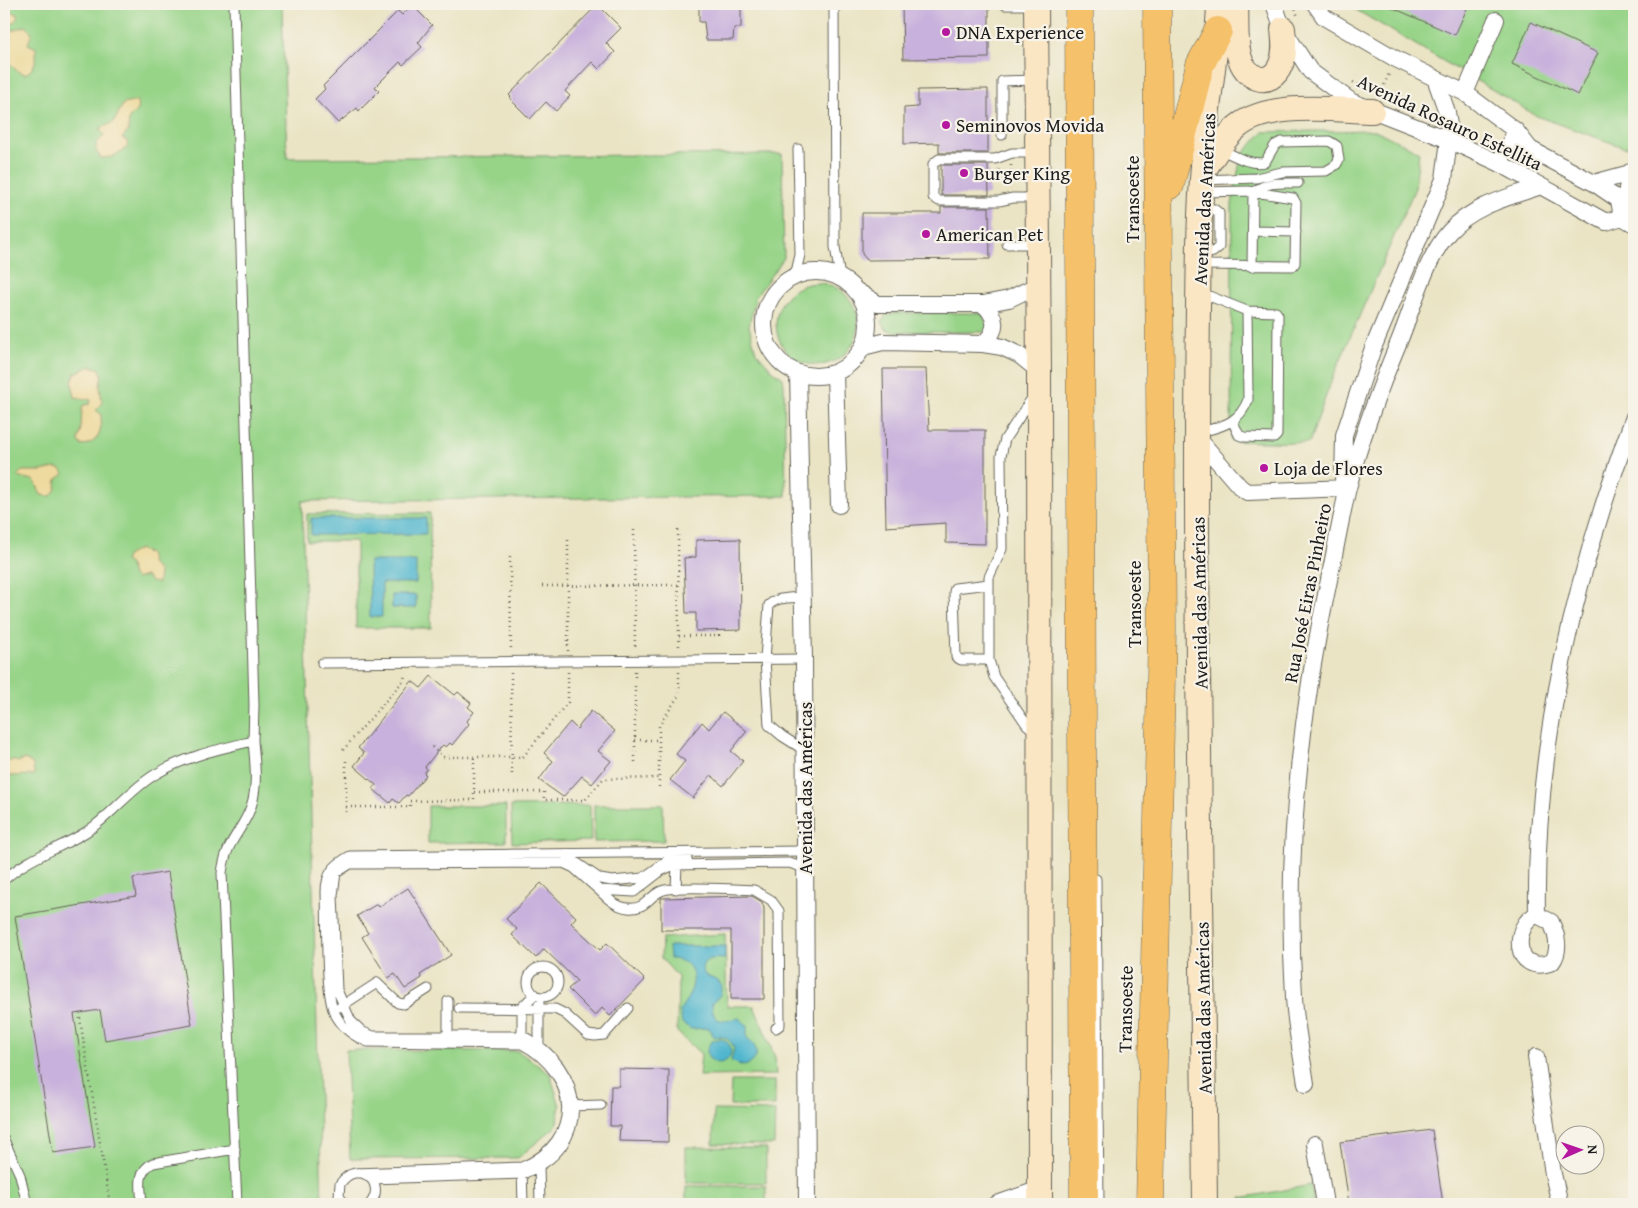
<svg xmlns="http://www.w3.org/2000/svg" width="1638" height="1208" viewBox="0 0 1638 1208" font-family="'Gentium Book Plus',serif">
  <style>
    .green { fill: #97d488; stroke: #5a7852 }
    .sand { fill: #eeda9e; stroke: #857b5d }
    .water { fill: #50b6ce; stroke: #366975 }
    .building { fill: #c8b1dc }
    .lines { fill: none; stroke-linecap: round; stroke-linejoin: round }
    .service-casing { stroke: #646257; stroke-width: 11 }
    .minor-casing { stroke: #646257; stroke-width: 18 }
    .secondary-casing { stroke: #646257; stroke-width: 26 }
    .trunk-casing { stroke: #646257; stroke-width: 29 }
    .path { stroke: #646257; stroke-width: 2.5; stroke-dasharray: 1 4; stroke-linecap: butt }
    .service { stroke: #fff; stroke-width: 9 }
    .minor { stroke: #fff; stroke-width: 16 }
    .secondary { stroke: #fbe6c4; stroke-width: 24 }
    .trunk { stroke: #f5c16b; stroke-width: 28 }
    .poi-dot { fill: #b5179e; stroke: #f7f3e8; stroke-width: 2 }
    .labels { text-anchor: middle; stroke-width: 4.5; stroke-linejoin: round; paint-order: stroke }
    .poi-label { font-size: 19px; fill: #1c1c1c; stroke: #f7f3e8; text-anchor: start }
    .street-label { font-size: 19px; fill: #1c1c1c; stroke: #f7f3e8 }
  </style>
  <rect width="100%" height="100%" fill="#f7f3e8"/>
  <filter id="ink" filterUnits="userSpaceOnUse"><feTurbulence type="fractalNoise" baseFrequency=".02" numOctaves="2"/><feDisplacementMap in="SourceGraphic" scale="10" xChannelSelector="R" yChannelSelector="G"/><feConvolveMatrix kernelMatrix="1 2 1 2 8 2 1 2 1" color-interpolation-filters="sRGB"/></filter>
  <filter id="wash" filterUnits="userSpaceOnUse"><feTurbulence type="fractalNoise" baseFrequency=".0096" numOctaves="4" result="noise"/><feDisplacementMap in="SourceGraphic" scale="20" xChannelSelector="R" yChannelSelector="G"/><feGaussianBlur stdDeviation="1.12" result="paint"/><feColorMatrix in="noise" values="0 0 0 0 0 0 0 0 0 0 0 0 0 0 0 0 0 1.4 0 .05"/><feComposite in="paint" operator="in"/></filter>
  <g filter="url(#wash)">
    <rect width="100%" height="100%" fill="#eae4c4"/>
    <!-- green -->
    <path class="green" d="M4,4H282L287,158L782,154L784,258L756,296L749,326L756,352L773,371L783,378L784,385L786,496L302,501L322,1204H4Z
      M1346,4H1634V147H1623L1537,116Z
      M1375,130L1419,152L1415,188L1332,379L1309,443L1231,441L1232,204L1241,156L1263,132Z
      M776 324a41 41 0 1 1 82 0a41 41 0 1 1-82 0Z
      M894,313H982L988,328L983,332H893L886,329L882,322L886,315Z
      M430,513L431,628H356V541H307V514Z
      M590,805L591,841L512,843L511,806Z
      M594,805H663L664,841L594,842Z
      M428,806H506V842L428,843Z
      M725,934L727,1006H754L775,1057L776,1075L699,1076L701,1054L677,1032L678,977L661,958L662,938Z
      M346,1050L518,1051L550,1074L560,1106L556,1126L518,1158L350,1159Z
      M731,1081H775V1106H730Z
      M714,1110L775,1111L774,1145L713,1144Z
      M686,1147L766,1148V1183H686Z
      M1311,1185L1314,1204H1242L1241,1198Z
      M686,1186H766V1204H686Z"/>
    <!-- sand -->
    <path class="sand" d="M4,11L16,13L18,17L14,22L4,25Z
      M26,26L32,33L28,44L36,48C37,58 35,70 25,74L17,71L4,57V33Z
      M137,101L138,110L129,118L128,132L122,138L127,141L128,147L112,157L101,158L96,151V144L104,135L99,129L114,122L123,104Z
      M91,366L100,369L102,374L100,386L102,404L96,410L101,414C102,431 100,442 82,446L78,441L81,428L82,408L84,405L90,404L91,400L75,397L72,383L75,373Z
      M55,468L61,469L64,474L57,479L56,489L51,496L41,495C39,491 38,487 36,483C31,476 23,481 17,476L22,471H41Z
      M139,549L149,554L152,565L159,571L158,583L151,582L146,576L136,579L131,573L130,564L125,561L126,556Z
      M25,759L33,764L34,775L8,776L5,762L14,760L18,762Z"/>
    <!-- water -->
    <path class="water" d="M311,518H426V534L311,535Z
      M369,561H416V583H382V617H370Z
      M392,595H416V608H392Z
      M669,946H725V959C715,959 704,956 702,969L705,975L718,981L722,986L720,995L712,1004C713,1025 723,1021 739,1018L747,1025V1038C760,1047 760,1063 743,1066L731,1061L734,1049C731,1039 724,1035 714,1037L709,1028L691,1029L682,1023L680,1011C683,1004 688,999 690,993C698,974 691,959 670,959Z
      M707 1051a12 12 0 1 1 24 0a12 12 0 1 1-24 0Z"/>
    <g id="blocks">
      <!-- building -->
      <path class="building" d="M699,4H741V28H734L733,40H706L704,22H699Z
        M902,4H989V58L903,59Z
        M1384,4H1469L1455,35Z
        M412,5L432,25L418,43L422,47L403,65L400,62L375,87L379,91L359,111L357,108L338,123L315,99L325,89L323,86L398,11L402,15Z
        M596,6L598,8L600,7L621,28L606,43L615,52L599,69L592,62L565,91L570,96L556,111L546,102L530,119L510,99L511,97L509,95Z
        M1531,22L1598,53L1578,95L1512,64Z
        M988,89V153H939V143L904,144V108L918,107V90Z
        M941,165H988L989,195H941Z
        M941,207H989L990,259L867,260L862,254V213H941Z
        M883,369H926L929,430H985V544L946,543V523L886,527Z
        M740,539L741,630L696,631V613H686L684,558L696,557V540Z
        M431,676L455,695L458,692L471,703L468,707L474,712L467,721L469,724L452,745L450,743L446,747L443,745L440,748L425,767L427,769L424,773L426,775L408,796L406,795L399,803L393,799L390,803L373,789L376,785L354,766L364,753L358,748L412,681L421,688Z
        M591,711L615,731L598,751L611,761L592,784L582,776L563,797L539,780L553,761L544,753L570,722L577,729Z
        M723,712L747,731L731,751L743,761L723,786L711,775L693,798L670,780L685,761L676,754L702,722L709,729Z
        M168,872L192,1025L105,1040L100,1010L74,1014L95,1147L53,1153L15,916L136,896L133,878Z
        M541,883L576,917L571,923L600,950L607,943L645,980L610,1016L602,1008L595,1016L568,989L577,981L544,949L536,958L512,935L517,929L506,919Z
        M408,888L451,955L420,975L422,978L405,989L395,974L388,978L362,937L368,933L357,916L377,904L379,907Z
        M752,896L762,902L764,908V999H731V930H661V898Z
        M619,1069L669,1070L668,1142L619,1141L620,1126H610L611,1086H619Z
        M1432,1130L1443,1204H1349L1340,1142Z"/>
    </g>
  </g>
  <g filter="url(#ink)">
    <use href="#blocks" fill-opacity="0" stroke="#646257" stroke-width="1"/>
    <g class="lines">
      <!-- service casing -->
      <g class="service-casing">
        <path id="service" d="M834,4L835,247L840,277
          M1005,5H1035
          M1002,135V81L1036,80
          M1202,180L1256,178L1282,172L1326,171L1336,165L1339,160L1337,146L1329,141L1281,142L1275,145L1265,162C1251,166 1233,155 1220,149
          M1036,198H1013L999,201H939L933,197V164L939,159H995L1012,153H1037
          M1253,231L1296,232
          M1007,244H1038
          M1199,255L1213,252L1219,247V213L1214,209L1202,208
          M1199,265L1293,266L1295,263L1296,203L1293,198L1248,191L1201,192
          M1252,267L1253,192C1268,181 1281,183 1298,183
          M795,276L800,255L798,149
          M1034,395L1005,439L1001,456L1002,549L989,577V660L994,677L1027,725L1036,732
          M1233,422L1239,435L1244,437L1274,438L1277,435L1278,315L1276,312L1247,311
          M1198,433C1221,426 1238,425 1248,400L1247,311L1199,292
          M989,584L955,588L954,592L956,657L961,660H989
          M802,597C791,598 777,597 769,605L765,659L769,725L782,736L804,750
          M322,663L804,659
          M564,854L600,879L612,881L643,878L667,861L687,859
          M1096,879L1099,1204
          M4,880C27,858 59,849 86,832C109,818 130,789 156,774C186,756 220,749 253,741L254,705L234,4
          M676,889L677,865
          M599,890C607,898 616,907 628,908C645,910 648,897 661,891C674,885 736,889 754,890L771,900L779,911L780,1025L776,1028
          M528 982a15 15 0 1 1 30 0a15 15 0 1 1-30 0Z
          M448,1001V1040
          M340,1007L377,983L398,1003L404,1004L428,989
          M459,1008L555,1009L565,1014L588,1035L595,1036L604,1035L628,1008
          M522,1041V1007L535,994
          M539,1048V1003
          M569,1106L601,1105
          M4,1140L20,1175L27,1204
          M539,1165L540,1204
          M522,1170L523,1204
          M355,1173L522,1167C584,1140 579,1075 522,1044L368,1042C353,1036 342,1028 334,1012C325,994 327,916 326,892C326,873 334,865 350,856L805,851
          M371,1179L522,1174C595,1148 586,1067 523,1036H373L363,1032L351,1021L337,990L333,895L336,873L350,864L563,863L574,868L599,890L634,892L661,871L674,865L789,863L805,868
          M142,1204C141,1187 136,1172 153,1163L235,1149
          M237,1204L222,873C226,843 236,839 248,814C259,792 255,764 253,741
          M344,1204L339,1196L340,1184C357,1158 388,1182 370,1204"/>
      </g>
      <!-- minor casing -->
      <g class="minor-casing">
        <path id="minor" d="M1274,4L1283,29L1310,71L1352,102L1449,140L1499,163L1606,222L1622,217L1619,200L1594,183L1530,149L1516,131L1465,93L1396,59L1324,17L1315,4
          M1465,93L1496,20
          M1499,163L1516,131
          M1630,172L1622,217L1634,224
          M1594,183L1634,172
          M764 324a52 52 0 1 1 104 0a52 52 0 1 1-104 0Z
          M857,291L878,304H983L1009,299L1038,285
          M983,304C997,317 999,330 983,344
          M863,347L883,342L983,344L1002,347L1019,355L1039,371
          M798,373L804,659L807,1204
          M835,373L839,505
          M1197,437L1240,487L1247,492L1348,488
          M1343,485L1344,435L1373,348L1444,179L1450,132L1447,112L1435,78
          M1537,915C1534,748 1575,573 1634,417
          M1537,915L1551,922C1557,935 1561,950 1552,962C1512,977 1512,923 1537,915Z
          M1536,1057L1553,1174L1560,1204
          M1306,1084C1302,1055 1295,1025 1294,996C1285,855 1300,713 1330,575C1336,546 1341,517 1348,488C1361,437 1380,387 1400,339C1413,307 1426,258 1449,232C1472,206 1509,197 1541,186
          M1315,1144L1325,1204
          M997,1204L1040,1189"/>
      </g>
      <!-- secondary casing -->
      <g class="secondary-casing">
        <path id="secondary" d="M1036,4L1039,371L1040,1204
          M1236,4C1237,20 1235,39 1239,55C1244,78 1270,91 1281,64C1286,52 1284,40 1283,29
          M1204,170C1213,157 1222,141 1234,130C1264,100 1333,110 1372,111
          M1205,1204C1202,884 1193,564 1199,244C1200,202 1203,160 1207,118C1211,79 1218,42 1219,4"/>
      </g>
      <!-- trunk casing -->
      <g class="trunk-casing">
        <path id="trunk" d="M1079,4L1084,1204
          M1170,185L1200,65L1218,31
          M1150,1204L1162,629L1157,4"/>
      </g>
      <!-- path -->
      <path class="path" d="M1294,4L1298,17
        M1353,82L1370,91
        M1380,94L1389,74
        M1011,165V180H1018
        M989,180H999V168
        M999,180H1011
        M634,530L635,650
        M678,530L679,649
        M568,540V651
        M510,557L511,650
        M542,586L678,585
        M679,636H719V631
        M635,671V762
        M511,673L512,777
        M635,740H659
        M432,747L443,757H523L568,702V671
        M343,750L404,680L405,674
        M346,761V816
        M659,787V726L679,695V672
        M474,792H544V800H585L603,779L659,778
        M346,807H410V801L474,800V757
        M79,1013L110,1204"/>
      <!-- service -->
      <use href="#service" class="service"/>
      <!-- minor -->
      <use href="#minor" class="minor"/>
      <!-- secondary -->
      <use href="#secondary" class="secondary"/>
      <!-- trunk -->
      <use href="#trunk" class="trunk"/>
    </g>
  </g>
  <!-- markers -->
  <g class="poi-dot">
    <circle cx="946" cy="32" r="5"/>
    <circle cx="946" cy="125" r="5"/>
    <circle cx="964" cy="173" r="5"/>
    <circle cx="926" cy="234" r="5"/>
    <circle cx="1264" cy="468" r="5"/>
  </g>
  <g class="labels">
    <!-- poi labels -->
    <g class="poi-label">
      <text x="956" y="39">DNA Experience</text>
      <text x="956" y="132">Seminovos Movida</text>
      <text x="974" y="180">Burger King</text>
      <text x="936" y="241">American Pet</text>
      <text x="1274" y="475">Loja de Flores</text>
    </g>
    <!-- street labels -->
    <g class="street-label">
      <text transform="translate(1450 122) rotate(25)" y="7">Avenida Rosauro Estellita</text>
      <text transform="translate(1132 199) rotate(-90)" y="7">Transoeste</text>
      <text transform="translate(1204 199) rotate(-87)" y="7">Avenida das Américas</text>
      <text transform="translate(1307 593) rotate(-79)" y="7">Rua José Eiras Pinheiro</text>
      <text transform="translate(1199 603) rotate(-91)" y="7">Avenida das Américas</text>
      <text transform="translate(1134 604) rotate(-90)" y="7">Transoeste</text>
      <text transform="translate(805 788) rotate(-90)" y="7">Avenida das Américas</text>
      <text transform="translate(1203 1008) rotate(-91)" y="7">Avenida das Américas</text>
      <text transform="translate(1125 1009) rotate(-89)" y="7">Transoeste</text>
    </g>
  </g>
  <!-- margin -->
  <rect width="1638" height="1208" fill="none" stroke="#f7f3e8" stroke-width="20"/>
  <!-- north arrow -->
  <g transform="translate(1580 1150) rotate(88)"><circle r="24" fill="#f7f3e8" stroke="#9f9d96"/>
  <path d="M0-4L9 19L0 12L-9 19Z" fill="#b5179e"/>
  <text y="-8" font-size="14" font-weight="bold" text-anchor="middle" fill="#1c1c1c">N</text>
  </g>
</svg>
